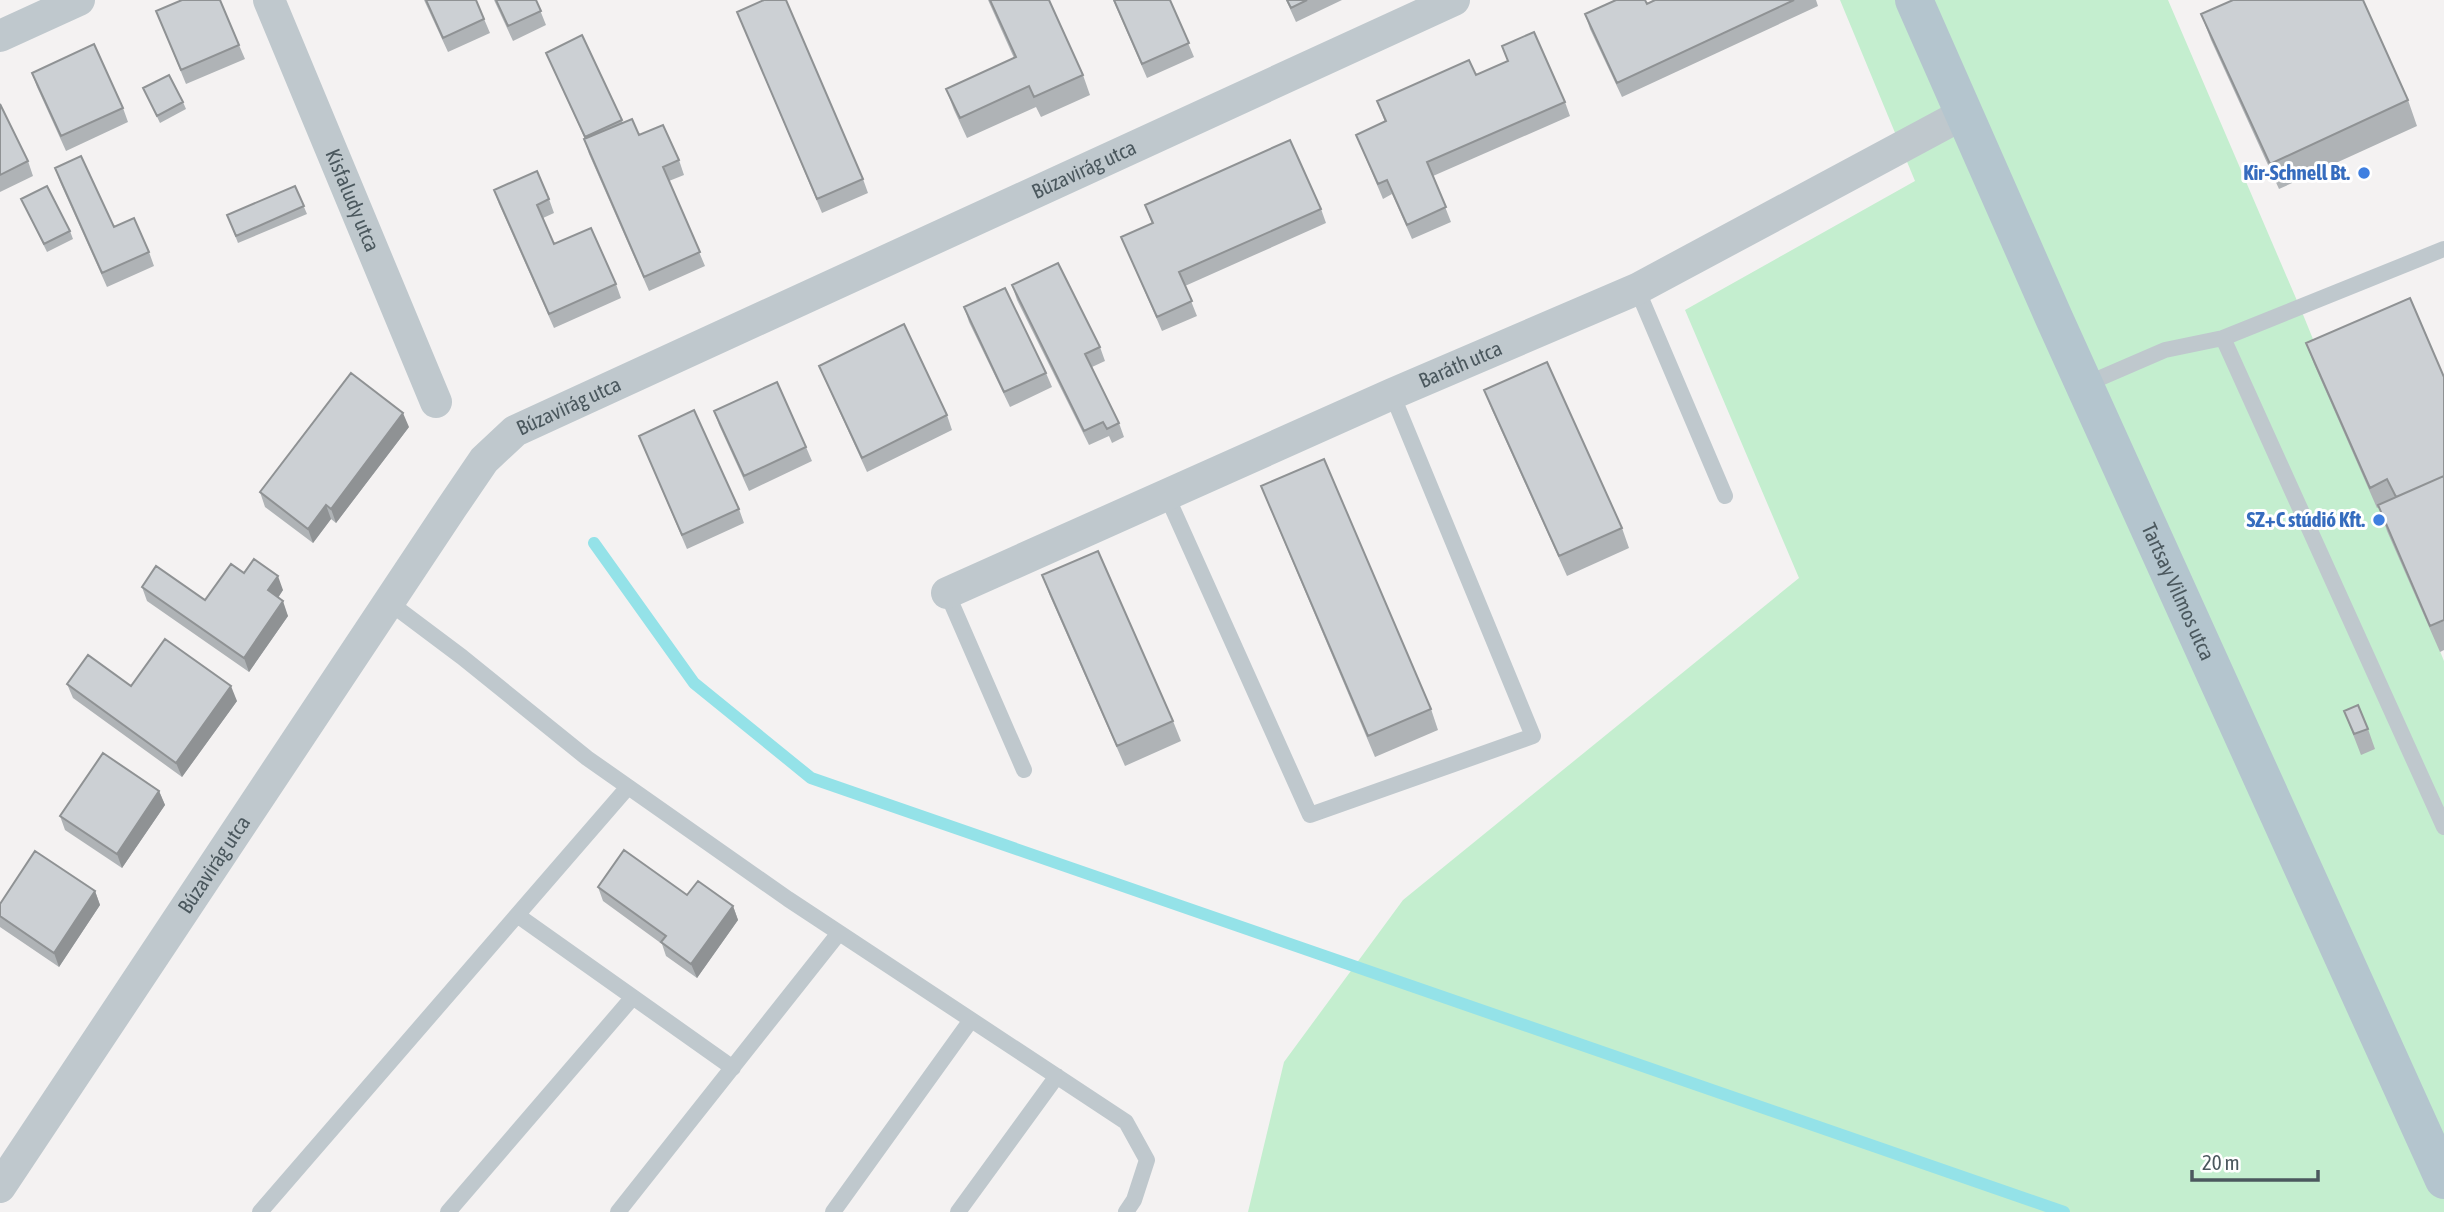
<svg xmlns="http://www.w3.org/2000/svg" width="2444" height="1212" viewBox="0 0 2444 1212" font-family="'Asap Condensed',sans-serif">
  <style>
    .green { fill: #c4eecf }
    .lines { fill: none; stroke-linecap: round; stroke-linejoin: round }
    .stream { stroke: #94e2e8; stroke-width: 12 }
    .lane { stroke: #bfc8cd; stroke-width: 16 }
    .street { stroke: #bfc8cd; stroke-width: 32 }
    .primary { stroke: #b4c5ce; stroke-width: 38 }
    .wall { fill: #afb3b6 }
    .shaded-wall { fill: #8f9294 }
    .building { fill: #ccd0d4; stroke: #8f9294; stroke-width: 2 }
    .shop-dot { fill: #3f7fe0; stroke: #fff; stroke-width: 2.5 }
    .labels { text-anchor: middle; stroke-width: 6; stroke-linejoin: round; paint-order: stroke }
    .street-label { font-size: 21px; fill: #4b585e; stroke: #fff }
    .shop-label { font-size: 21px; font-weight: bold; fill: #366cbe; stroke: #fff; text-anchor: end }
  </style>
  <rect width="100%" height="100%" fill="#f4f2f2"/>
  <!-- green -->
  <path class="green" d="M1840,0H2168L2304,317L2444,661V1212H1248L1284,1062L1403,900L1799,578L1685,310L1915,181Z"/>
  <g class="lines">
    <!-- stream -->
    <path class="stream" d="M594,543L694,683L811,778L2064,1212"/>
    <!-- lane -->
    <path class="lane" d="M1637,289L1725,496
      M2223,338L2444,249
      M2084,385L2165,350L2223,338L2444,827
      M1166,494L1310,815L1533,736L1392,394
      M947,593L1024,770
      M390,603L462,657L587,758L788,899L1126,1122L1147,1160L1134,1200L1126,1212
      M517,915L733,1068
      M260,1212L628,787
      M448,1212L633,997
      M618,1212L839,933
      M833,1212L971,1020
      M958,1212L1057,1076"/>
    <!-- street -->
    <g class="street">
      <path id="s1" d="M269,0L436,402"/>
      <path d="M0,36L79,0"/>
      <path id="s2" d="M947,593L1392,394L1637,289L1963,114"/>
      <path id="s3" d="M0,1187L452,507L484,460L515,431L1454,0"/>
    </g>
    <!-- primary -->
    <path class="primary" id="s4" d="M1914,0L2054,318L2444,1180"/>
  </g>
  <!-- wall -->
  <path class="wall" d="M424,0H476L490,33L448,52Z
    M494,0H536L546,25L513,41Z
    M988,0H1049L1083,75L1090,95L1041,117L1036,107L967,138L954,110L946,89L1014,58Z
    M1113,0H1170L1194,57L1147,78Z
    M1286,0H1342L1296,22Z
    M1655,0H1816L1818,6L1622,97L1590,29L1585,14L1647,4Z
    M156,11L239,45L245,59L186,84Z
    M737,12L863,179L868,193L822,213Z
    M2201,14L2408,100L2417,126L2279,189L2211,40Z
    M582,35L623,123L639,135L679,160L684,175L669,181L705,266L649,291L589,154L584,139H585L546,53Z
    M1502,46L1565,102L1570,116L1433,176L1451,222L1412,239L1392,194L1383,199L1356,135L1385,122L1377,101L1476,75L1508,61Z
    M32,73L123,108L128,122L66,151L37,87Z
    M143,88L183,102L186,109L160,123Z
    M0,104L28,161L33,176L0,192Z
    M55,168L114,227L149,252L154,266L107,287L60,182Z
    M295,186L307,214L238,243L227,215Z
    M494,190L549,199L554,213L543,218L554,244L616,284L621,298L554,328L499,204Z
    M21,199L70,231L73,239L47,252Z
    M1145,205L1321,209L1326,223L1185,286L1197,316L1162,331L1121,237L1152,224Z
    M1012,285L1100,347L1105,361L1092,367L1119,423L1124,437L1112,443L1109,436L1089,445L1017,300Z
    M964,307L1046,373L1052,387L1010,407L969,322Z
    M2306,343L2444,377V650L2440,652L2387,531L2379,507L2377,508L2314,364Z
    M819,366L947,415L952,430L867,472L825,380Z
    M1484,390L1622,528L1629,548L1567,576L1492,410Z
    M714,411L806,447L812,461L749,491L719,425Z
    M409,427L336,523L331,519L313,543L265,507L260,492Z
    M639,436L739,509L744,523L687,549Z
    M1261,486L1431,709L1438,730L1375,757L1269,506Z
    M244,573L283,590L278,598L288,616L249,672L147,601L142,587L205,600Z
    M1042,575L1173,721L1181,741L1125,766L1050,596Z
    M67,684L131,686L237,701L182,777L73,698Z
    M2344,711L2368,729L2375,749L2361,755Z
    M159,791L165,805L122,868L65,830L60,816Z
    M598,887L687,895L733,906L738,920L697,978L666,956L662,944L603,901Z
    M95,891L100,905L59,967L0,927V904Z"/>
  <!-- shaded-wall -->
  <path class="shaded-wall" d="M403,413L409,427L336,523L331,509Z
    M326,505L331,519L313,543L308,529Z
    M278,576L283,590L273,605L268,590Z
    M283,601L288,616L249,672L244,658Z
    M231,686L237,701L182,777L176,763Z
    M159,791L165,805L122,868L117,854Z
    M95,891L100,905L59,967L54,953Z
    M733,906L738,920L697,978L691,964Z"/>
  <!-- building -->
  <path class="building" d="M182,0H220L239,45L181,70L156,11Z
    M426,0H476L484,19L443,38Z
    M496,0H536L541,11L508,26Z
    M764,0H786L863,179L817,199L737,12Z
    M990,0H1049L1083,75L1034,97L1029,86L960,118L946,89L1016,57Z
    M1114,0H1170L1189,43L1142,64Z
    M1287,0H1307L1291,8Z
    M1616,0H1645L1647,4L1655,0H1794L1617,83L1585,14Z
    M2233,0H2363L2408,100L2270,164L2201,14Z
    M1534,32L1565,102L1427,162L1446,207L1407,225L1387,180L1378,184L1356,135L1386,121L1377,101L1469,60L1476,75L1508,61L1502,46Z
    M582,35L622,120L585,137L546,53Z
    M94,44L123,108L61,136L32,73Z
    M169,75L183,102L157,116L143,88Z
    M0,104L28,161L0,175Z
    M632,119L639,135L663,125L679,160L663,167L700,252L644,277L584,139Z
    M1290,140L1321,209L1179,272L1192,301L1157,317L1121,237L1153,223L1145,205Z
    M81,156L114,227L134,218L149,252L102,273L55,168Z
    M537,171L549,199L537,205L554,244L591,228L616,284L549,314L494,190Z
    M47,186L70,231L44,244L21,199Z
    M295,186L304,206L236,236L227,215Z
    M1058,263L1100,347L1085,354L1119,423L1107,429L1103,422L1084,431L1012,285Z
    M1005,288L1046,373L1004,392L964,307Z
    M2410,298L2444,377V476L2396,497L2387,479L2370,488L2306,343Z
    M904,324L947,415L862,458L819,366Z
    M1547,362L1622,528L1559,556L1484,390Z
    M351,373L403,413L331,509L326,505L308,529L260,492Z
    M777,382L806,447L744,476L714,411Z
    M694,410L739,509L682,535L639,436Z
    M1324,459L1431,709L1368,736L1261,486Z
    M2444,476V620L2430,626L2378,505Z
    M1098,551L1173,721L1117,746L1042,575Z
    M254,559L278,576L268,590L283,601L244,658L142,587L156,566L205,600L231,564L244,573Z
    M165,639L231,686L176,763L67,684L88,655L131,686Z
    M2358,705L2368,729L2354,734L2344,711Z
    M103,753L159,791L117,854L60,816Z
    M624,850L687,895L698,881L733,906L691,964L661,942L666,936L598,887Z
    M35,851L95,891L54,953L0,916V904Z"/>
  <!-- markers -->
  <g class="shop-dot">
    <circle cx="2364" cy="173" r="7"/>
    <circle cx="2379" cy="520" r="7"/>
  </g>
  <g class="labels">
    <!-- street labels -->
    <g class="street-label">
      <text dy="7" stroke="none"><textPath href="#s3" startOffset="1542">Búzavirág utca</textPath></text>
      <text dy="7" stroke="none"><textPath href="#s1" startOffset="217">Kisfaludy utca</textPath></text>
      <text dy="7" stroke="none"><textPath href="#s2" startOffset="562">Baráth utca</textPath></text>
      <text dy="7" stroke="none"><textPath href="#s3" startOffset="975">Búzavirág utca</textPath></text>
      <text dy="7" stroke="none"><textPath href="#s4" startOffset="648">Tartsay Vilmos utca</textPath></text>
      <text dy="7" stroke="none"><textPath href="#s3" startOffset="387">Búzavirág utca</textPath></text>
    </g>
    <!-- shop labels -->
    <g class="shop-label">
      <text x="2350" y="180">Kir-Schnell Bt.</text>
      <text x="2365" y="527">SZ+C stúdió Kft.</text>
    </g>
  </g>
  <!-- scale -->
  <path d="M2192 1170v10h126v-10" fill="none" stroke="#4b585e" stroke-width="3.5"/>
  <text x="2202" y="1170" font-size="21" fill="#4b585e" stroke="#ffffff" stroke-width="5" paint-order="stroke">20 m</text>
</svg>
